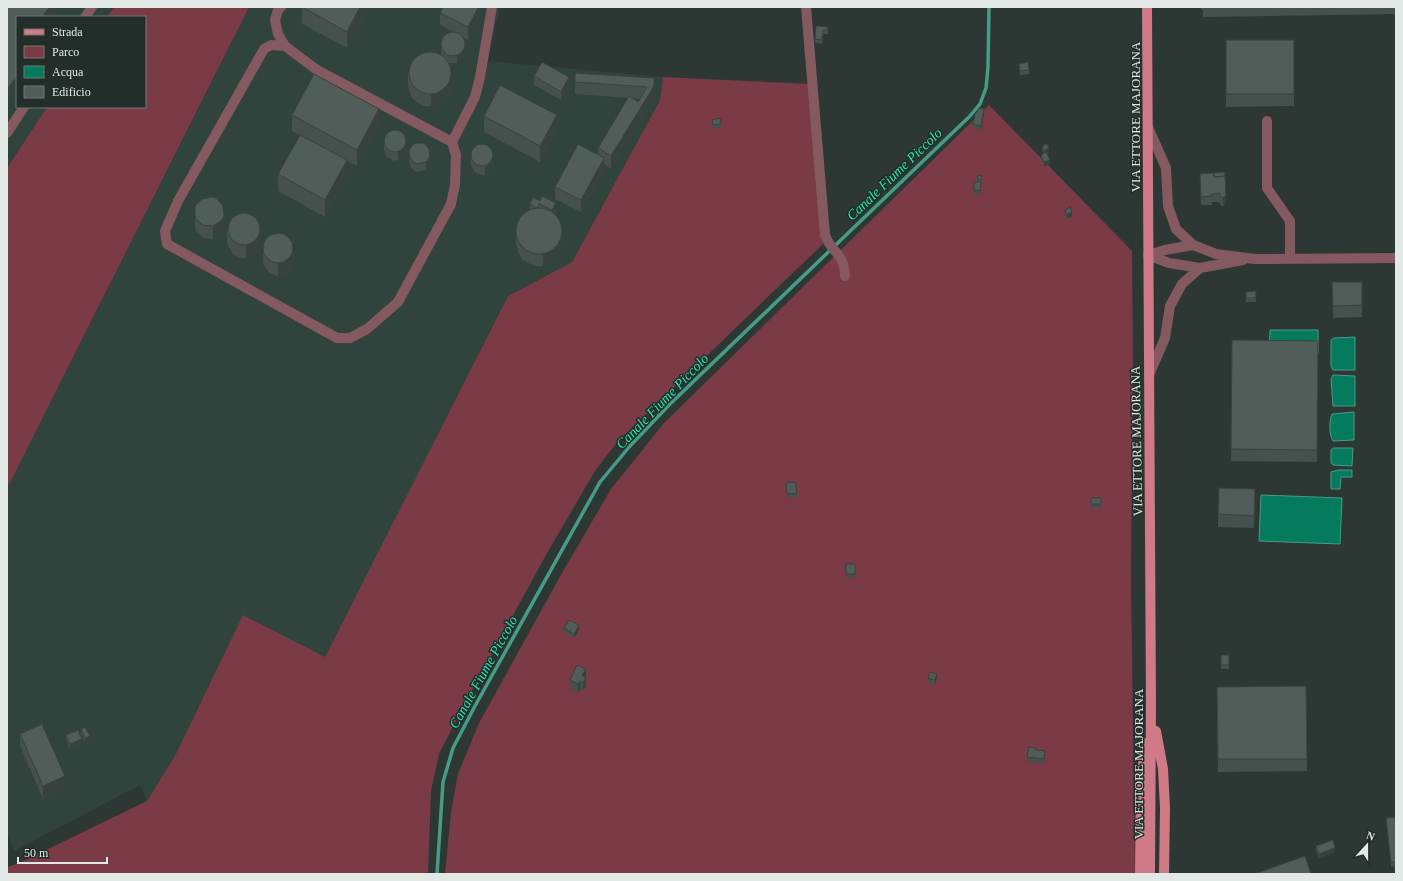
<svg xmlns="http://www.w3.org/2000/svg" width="1403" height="881" viewBox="0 0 1403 881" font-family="Georgia,serif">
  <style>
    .built { fill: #30433c }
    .green { fill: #7a3a46 }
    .water { fill: #057b5e; stroke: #479c86 }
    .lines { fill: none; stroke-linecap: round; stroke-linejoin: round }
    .stream { stroke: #479c86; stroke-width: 3.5 }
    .minor { stroke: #84595f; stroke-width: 10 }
    .major { stroke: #d07987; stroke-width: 10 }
    .wall { fill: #46504c; fill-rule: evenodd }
    .shaded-wall { fill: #39413e }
    .building { fill: #515d58; stroke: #39413e }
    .labels { text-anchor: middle; stroke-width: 3; stroke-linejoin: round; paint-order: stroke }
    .street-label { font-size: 13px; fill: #e1e8e5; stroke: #232e2a }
    .water-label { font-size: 14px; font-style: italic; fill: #29e6b4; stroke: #232e2a }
  </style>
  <rect width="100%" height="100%" fill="#2d3834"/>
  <!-- built -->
  <path class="built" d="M7,7H114L107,17H17V107H47L7,168Z
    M249,7H500L487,61L663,77L660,100L572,262L508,296L325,658L176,754L147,801L140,785L14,851L7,833V482L9,485Z"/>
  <!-- green -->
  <path class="green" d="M114,7H249L9,485L7,482V168L47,107H145V17H107Z
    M663,77L809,84L823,244L618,441L595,471L546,555L464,705L439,754L431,791L428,874H7V867L17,864L147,801L176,754L243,615L325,657L508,296L572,262L660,100Z
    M989,105L1132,251L1133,362L1131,577L1135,874H445L451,812L458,774L479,723L562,573L611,489L664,423Z"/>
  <!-- water -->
  <path class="water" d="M1270,330H1318V354L1269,353Z
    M1355,337V370H1333L1331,366V340L1334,338Z
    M1333,375L1355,376V406H1333L1331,379Z
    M1354,412V440L1333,441C1329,435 1329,421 1332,414Z
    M1333,448H1353L1352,466L1333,465L1331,463V450Z
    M1338,470H1352V477H1341L1340,489H1331V472Z
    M1261,495L1342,498L1340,544L1259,541Z"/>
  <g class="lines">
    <!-- stream -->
    <path class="stream" d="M437,874L443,782L453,748L475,706L600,482L630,446L669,405L970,116L980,104L986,88L988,67L989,7"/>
    <!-- minor -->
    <path class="minor" d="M281,7L278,10L275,20L278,34L285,46L317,70L452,142L456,155L455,185L451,204L398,302L367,329L350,338H337L167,244L165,231L178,201L264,49L271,45L285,46
      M806,7L825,235C832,254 844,252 845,276
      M85,17L92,7
      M1267,121V188L1290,221V258
      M1148,127L1166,168L1168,206L1176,229L1193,245L1216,254L1255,259L1396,258
      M7,133L24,107
      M452,142L475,97L480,77L492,7
      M1148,255L1169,263L1200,268L1243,260
      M1148,255L1165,250L1193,245
      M1149,375L1165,338L1170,306L1182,284L1200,268"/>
    <!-- major -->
    <path class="major" d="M1147,7L1151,705L1150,874
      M1156,731L1163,769L1165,808L1164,874
      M1140,874L1141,779L1146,743"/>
  </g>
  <!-- wall -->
  <path class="wall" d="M302,7H369L347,48L302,24Z
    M1201,7H1396V14L1203,17V10H1201Z
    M440,13L478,21L468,40L462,37L464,54L463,58L457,63H449L451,88L449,95L444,101L438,105L431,106H424L418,103L412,98L409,91L408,84V72L441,55V39L453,32L440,25Z
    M816,26L828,27V34H823L822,44L815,43Z
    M1226,40H1294V106L1226,107Z
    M1019,64L1029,70V74L1020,75Z
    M534,76L569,85L561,100L534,85Z
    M654,78V99L611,169L604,164V171L581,212L555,199V187L598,155V148L628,98L575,94V82ZM632,98L640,99L638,102Z
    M984,113L981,130L973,128V124Z
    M292,115L379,125L357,166L347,161V177L325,217L278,191V174L300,135L292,131Z
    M484,116L557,131L540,162L484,132Z
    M712,120L721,124V128L713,129Z
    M384,142L407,149L404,156L398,160L394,161L387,157L384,151Z
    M1042,146L1049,152L1047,154L1050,164L1044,167L1041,159V155L1044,154L1042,150Z
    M409,154L430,164L426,170L416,172L411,168L409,162Z
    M471,158L493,167L489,173L485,175L478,174L475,172L471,166Z
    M1213,173L1226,203L1223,206H1221L1219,202H1212V205H1201L1200,174Z
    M977,179L982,180L981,184L980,195L974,194V182H977Z
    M533,197L556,211L554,214L562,245L560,252L556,259L550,264L543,266H535L528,263L522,259L518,252L516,244V232L530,210V204Z
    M1065,210L1072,216L1067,219L1065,214Z
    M195,215L224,228L222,233L213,239L203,238L196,232L195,228Z
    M227,231L260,243L256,253L246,258H241L236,256L232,253L227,243Z
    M263,247L293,264L288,272L278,276L269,273L263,264Z
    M1332,282H1362V317L1333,318Z
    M1256,291V302H1246V292Z
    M1232,340L1318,341L1317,462L1231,461Z
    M786,483L797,493V497L787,498Z
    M1091,498H1101V508H1091Z
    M1255,502L1254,528L1218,527V514Z
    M846,564H855V578H846Z
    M564,628L579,630L574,638L564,632Z
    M1221,655H1229V669H1221Z
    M586,669V686L583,691L580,690L578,693L570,689V680Z
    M928,678H937L935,685L928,683Z
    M1306,686L1307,771L1218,772L1217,687Z
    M81,729L90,740L85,742L81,733Z
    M20,734L65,789L43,799L20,746Z
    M66,735L82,743L70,749L66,739Z
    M1045,755L1044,763L1027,762V757Z
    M1386,818L1396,826V866L1391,867Z
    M1316,846L1335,852L1319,858L1316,850Z"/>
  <!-- shaded-wall -->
  <path class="shaded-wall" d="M50,7H61L52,17H44V14Z
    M360,7H369L347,48V32Z
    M478,8V21L468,40V27Z
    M464,46V54L463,58L457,63V55Z
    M451,76V88L449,95L444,101L438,105L431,106V94Z
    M17,77V90L7,101V89Z
    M569,77V85L561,100V92Z
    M654,78V99L611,169V156Z
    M379,109V125L357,166V150Z
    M984,109V113L981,130V126Z
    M557,115V131L540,162V146Z
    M407,140V149L404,156L398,160V152Z
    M1049,148V152L1044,155V151Z
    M430,156V164L426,170V162Z
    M604,158V171L581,212V200Z
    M493,159V167L489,173L485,175V166Z
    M347,160V177L325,217V200Z
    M1050,160V164L1044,167V162Z
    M1226,195V203L1223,206V198Z
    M556,203V211L552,219V210Z
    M1072,212V216L1067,219V215Z
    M224,216V228L222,233L213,239V226Z
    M260,231V243L256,253L246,258V245Z
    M562,232V245L560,252L556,259L550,264L543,266V254Z
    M293,246V264L288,272L278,276V263Z
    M579,625V630L574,638V634Z
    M586,669V677L582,676Z
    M937,674V678L935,685V680Z
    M586,677V686L583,691V683Z
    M580,681V690L578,693V684Z
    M90,736V740L85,742V738Z
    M82,739V743L70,749V744Z
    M65,776V789L43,799V786Z
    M1335,848V852L1319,858V854Z"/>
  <!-- building -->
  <path class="building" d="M7,7H50L44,14L48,17H17V77L7,89Z
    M302,7H360L347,32Z
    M443,7H475L478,8L468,27L440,13Z
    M816,26L828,27V30H823L822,40L815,39Z
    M441 44a12 12 0 1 1 24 0a12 12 0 1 1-24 0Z
    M1226,40H1294V94H1226Z
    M409 73a21 21 0 1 1 42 0a21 21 0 1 1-42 0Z
    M542,62L569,77L561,92L534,76Z
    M1028,62L1029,70L1020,71L1019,64Z
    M575,73L654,78V86L611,156L598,148L629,96L638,102L647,87L575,82Z
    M314,74L379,109L357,150L292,115Z
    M500,85L557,115L540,146L484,116Z
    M980,108L984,109L981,126L973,124L975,114Z
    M720,118L721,124L713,125L712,120Z
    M384 141a11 11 0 1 1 22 0a11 11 0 1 1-22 0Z
    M300,135L347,160L325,200L278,174Z
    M417,143H424L429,149L430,156L426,162L416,164L411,160L409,154V150L413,144Z
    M578,144L604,158L581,200L555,187Z
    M1047,144L1049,148L1044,151L1042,146Z
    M471 155a11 11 0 1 1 22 0a11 11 0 1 1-22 0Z
    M1046,152L1050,160L1044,162L1041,155Z
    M1225,172V176L1214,177L1213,173Z
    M1214,173V177L1225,176L1226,195L1223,198L1221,197L1219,193L1212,194V196L1201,197L1200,174Z
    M978,175L982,176L981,180L977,179Z
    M974,182H981L980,191L974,190Z
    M542,196L556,203L552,210L539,204L537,208L530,204L533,197L540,201Z
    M211,197L216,198L223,206L224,216L222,220L213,226L203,225L196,219L195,215V206L202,199Z
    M1070,207L1072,212L1067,215L1065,210Z
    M516 231a23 23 0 1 1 46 0a23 23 0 1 1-46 0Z
    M228 229a16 16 0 1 1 32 0a16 16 0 1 1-32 0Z
    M263 248a15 15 0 1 1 30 0a15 15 0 1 1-30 0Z
    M1332,282H1362V305L1333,306Z
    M1256,291V298H1246V292Z
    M1232,340L1318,341L1317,450L1231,449Z
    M795,482L797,493L787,494L786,483Z
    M1219,488L1255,489L1254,516L1218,514Z
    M1091,498H1101V504H1091Z
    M846,564H855V574H846Z
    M569,620L579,625L574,634L564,628Z
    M1221,655H1229V665H1221Z
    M577,665L586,669L582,676L586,677L583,683L580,681L578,684L570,680Z
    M930,672L937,674L935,680L928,678Z
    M1306,686L1307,759H1218L1217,687Z
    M42,724L65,776L43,786L20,734Z
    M85,727L90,736L85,738L81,729Z
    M78,730L82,739L70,744L66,735Z
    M1029,747L1036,748V750L1045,751L1044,759L1027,757Z
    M1395,817L1396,826V862H1391L1386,818Z
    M1333,840L1335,848L1319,854L1316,846Z
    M1305,856L1311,874H1254Z"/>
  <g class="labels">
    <!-- street labels -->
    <g class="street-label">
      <text transform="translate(1135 117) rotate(-90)" y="5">VIA ETTORE MAJORANA</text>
      <text transform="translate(1136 441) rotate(-91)" y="5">VIA ETTORE MAJORANA</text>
      <text transform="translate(1138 764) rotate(-90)" y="5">VIA ETTORE MAJORANA</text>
    </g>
    <!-- water labels -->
    <g class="water-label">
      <text transform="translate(894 174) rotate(-44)" y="5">Canale Fiume Piccolo</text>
      <text transform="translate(662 401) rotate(-46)" y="5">Canale Fiume Piccolo</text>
      <text transform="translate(483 672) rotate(-61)" y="5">Canale Fiume Piccolo</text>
    </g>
  </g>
  <!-- border -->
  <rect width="1403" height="881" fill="none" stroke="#e1e8e5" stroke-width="16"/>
  <!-- legend -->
  <rect x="16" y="16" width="130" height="92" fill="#232e2a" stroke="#6f7875"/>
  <rect x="24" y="29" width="20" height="6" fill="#d07987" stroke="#6f7875"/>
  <text x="52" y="36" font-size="12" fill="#e1e8e5">Strada</text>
  <rect x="24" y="46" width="20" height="12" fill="#7a3a46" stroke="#6f7875"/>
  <text x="52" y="56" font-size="12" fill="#e1e8e5">Parco</text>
  <rect x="24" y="66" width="20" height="12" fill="#057b5e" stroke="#6f7875"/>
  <text x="52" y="76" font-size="12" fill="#e1e8e5">Acqua</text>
  <rect x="24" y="86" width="20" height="12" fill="#515d58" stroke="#6f7875"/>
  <text x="52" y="96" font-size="12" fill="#e1e8e5">Edificio</text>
  <!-- north arrow -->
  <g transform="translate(1367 845) rotate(21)" stroke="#232e2a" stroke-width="3" paint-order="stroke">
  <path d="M0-3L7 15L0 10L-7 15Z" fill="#e1e8e5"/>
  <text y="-6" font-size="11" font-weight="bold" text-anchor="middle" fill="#e1e8e5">N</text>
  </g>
  <!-- scale -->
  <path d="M18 857v6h89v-6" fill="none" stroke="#e1e8e5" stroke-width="2"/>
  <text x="24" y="857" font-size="12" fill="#e1e8e5" stroke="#232e2a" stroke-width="3" paint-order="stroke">50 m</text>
</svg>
